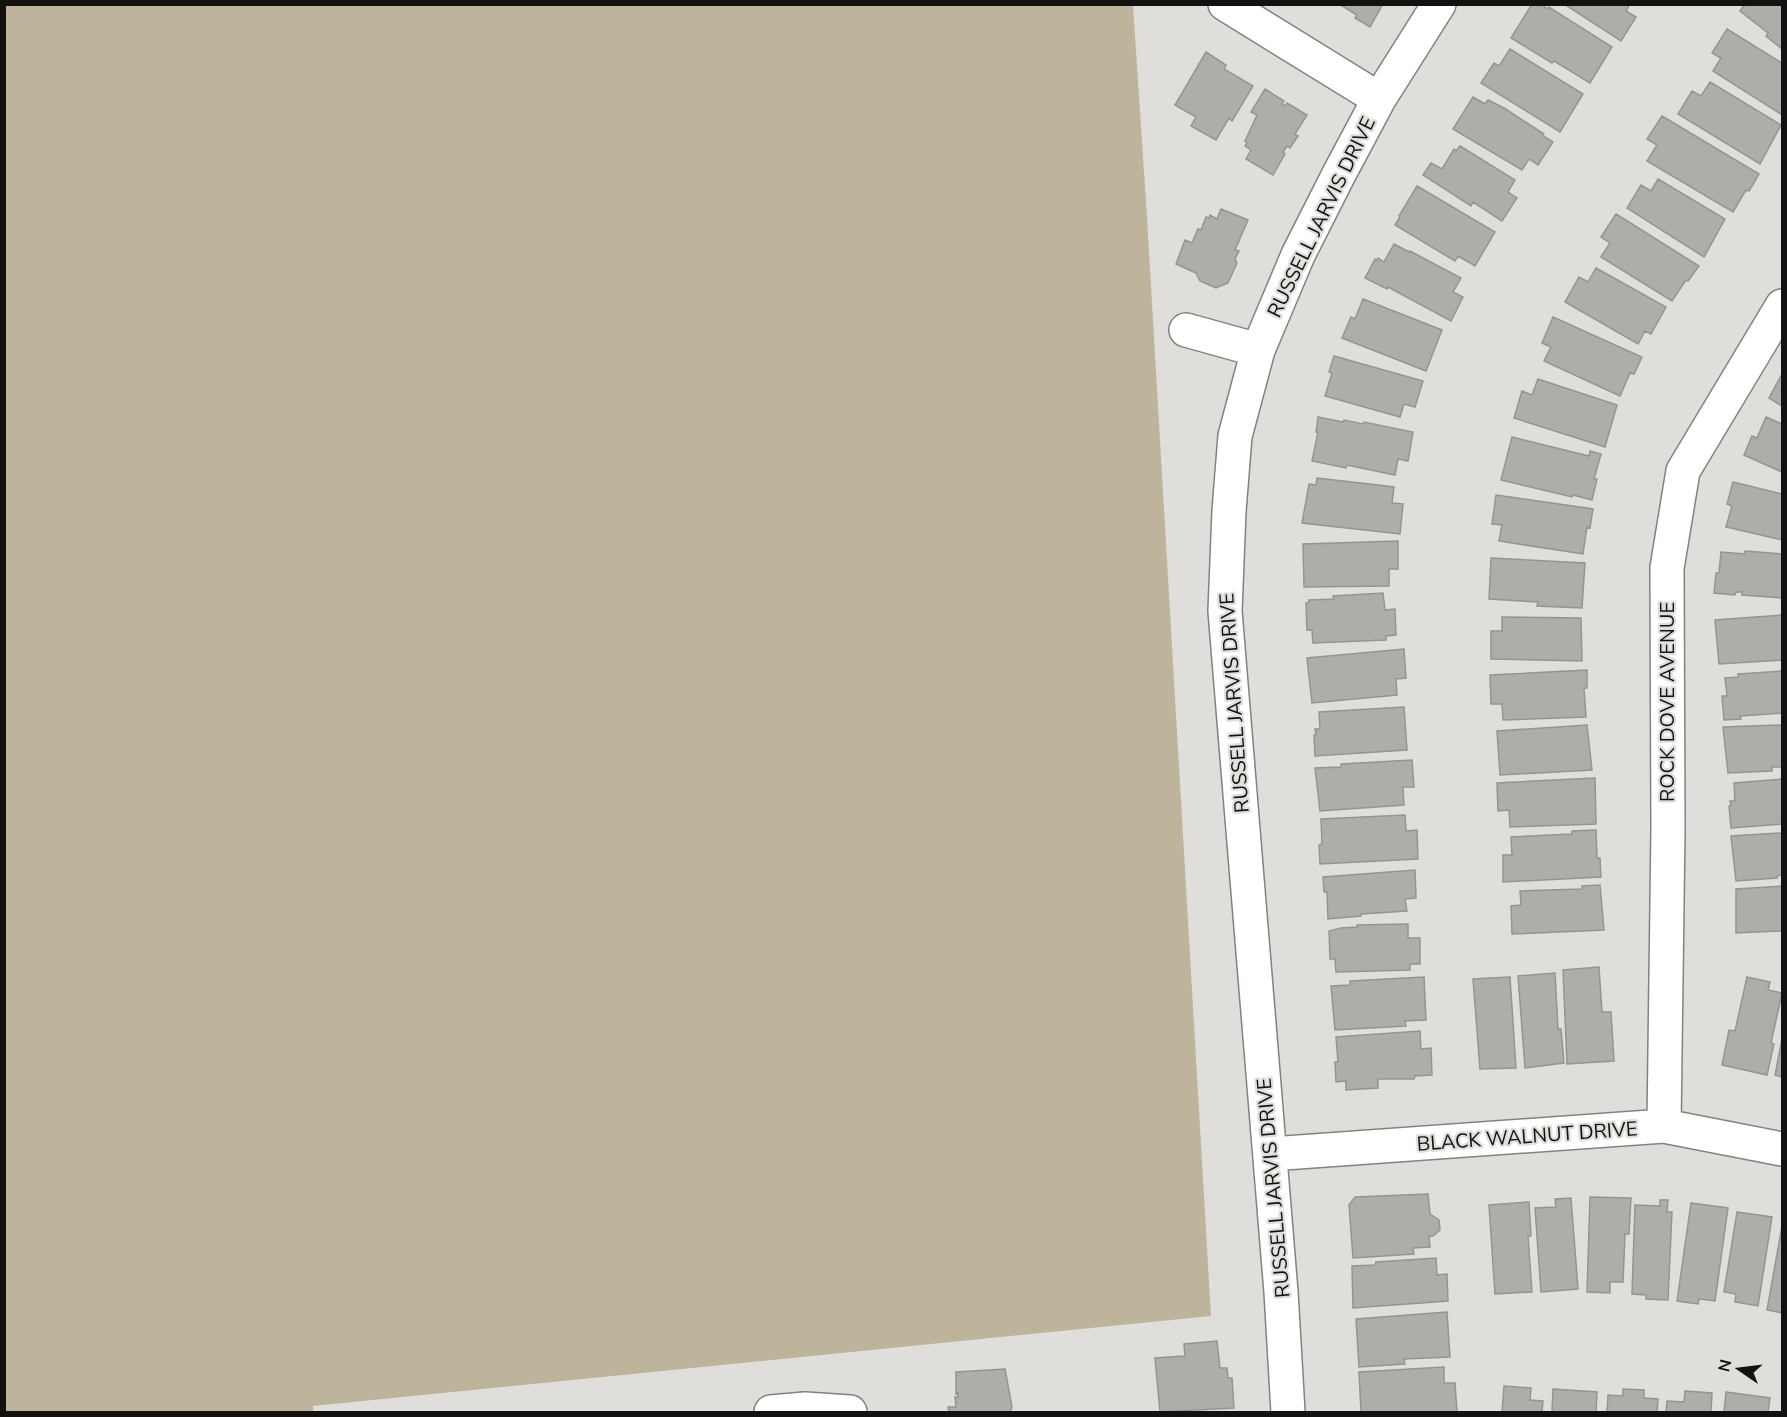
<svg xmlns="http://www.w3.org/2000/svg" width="1787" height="1417" viewBox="0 0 1787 1417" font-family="'Nunito Sans',sans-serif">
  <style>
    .green { fill: #beb49b }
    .building { fill: #afadaa; stroke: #959491; stroke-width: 1.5 }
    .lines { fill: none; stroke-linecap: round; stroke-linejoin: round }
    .street-casing { stroke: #84827f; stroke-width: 36 }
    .street { stroke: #fff; stroke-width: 33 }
    .labels { text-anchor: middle; stroke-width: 4.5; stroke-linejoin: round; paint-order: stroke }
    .street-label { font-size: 20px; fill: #131211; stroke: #e0dedb }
  </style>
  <rect width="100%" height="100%" fill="#e0dedb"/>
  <!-- green -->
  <path class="green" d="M5,4L1133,5L1147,217L1211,1316L313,1406V1412H5Z"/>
  <!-- building -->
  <path class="building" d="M1339,4H1383L1370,27L1355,18L1357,15Z
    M1532,4H1540L1548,9L1549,7L1612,47L1590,83L1554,61L1552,63L1511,38Z
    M1564,4H1630L1626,11L1636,17L1621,41Z
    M1745,4H1782V49L1766,36L1768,33L1740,11Z
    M1727,29L1782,63V115L1713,71L1721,58L1712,53Z
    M1510,49L1583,94L1560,132L1481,83L1494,63L1499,66Z
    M1206,52L1226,65L1224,69L1253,86L1232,121L1229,118L1216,140L1191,126L1196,117L1175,105Z
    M1710,82L1781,125L1760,164L1678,114L1692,91L1701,96Z
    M1265,89L1284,101L1282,104L1285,106L1287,103L1307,115L1295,134L1298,136L1290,148L1287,146L1283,152L1285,154L1273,175L1246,159L1251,150L1245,146L1247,143L1245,141L1257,115L1251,112Z
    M1473,97L1485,104L1488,100L1504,108L1544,134L1543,136L1553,142L1538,165L1529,159L1522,170L1453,129Z
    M1662,116L1759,174L1749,191L1746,190L1733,212L1647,161L1657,145L1647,139Z
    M1460,146L1515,180L1508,192L1517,198L1502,221L1473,202L1471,206L1423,175L1431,163L1442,169L1454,149L1456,151Z
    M1658,179L1725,219L1704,257L1627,208L1641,185L1651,191Z
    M1417,186L1495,232L1475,266L1458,256L1455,261L1395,225L1400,217L1399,216Z
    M1221,209L1248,220L1235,250L1239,251L1235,259L1237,263L1228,283L1216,288L1200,281L1196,273L1176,264L1185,240L1192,243L1198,229L1201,230L1206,217L1209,218L1210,215L1217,219Z
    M1616,214L1699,266L1688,281L1686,280L1672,301L1601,257L1610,243L1601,237Z
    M1394,244L1409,252L1410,251L1461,278L1453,292L1463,297L1451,321L1388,287L1387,289L1365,278L1375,259L1377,260L1378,258L1384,262Z
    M1596,268L1666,307L1651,334L1645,331L1638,344L1565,302L1579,277L1588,282Z
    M1363,299L1442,330L1426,371L1342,338L1351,317L1355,319Z
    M1553,317L1642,357L1634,374L1630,373L1620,396L1544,361L1551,347L1542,343Z
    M1334,356L1423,381L1415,407L1404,404L1400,417L1325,396L1332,373L1329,372Z
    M1782,374V406L1769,398Z
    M1538,379L1617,405L1605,447L1514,418L1522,391L1532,395Z
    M1318,417L1343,422L1344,420L1363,424L1364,422L1413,432L1408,461L1398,459L1395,475L1347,465L1346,468L1312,461L1318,432H1316Z
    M1766,417L1782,424V472L1744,455L1752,436L1757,438Z
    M1512,437L1589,456L1590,451L1601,454L1594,479H1597L1592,500L1573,495L1572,497L1501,480Z
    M1317,478L1394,487L1392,503L1403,504L1400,534L1302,523L1309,484L1316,485Z
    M1733,482L1782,494V540L1726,527L1732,506L1727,504Z
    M1496,495L1593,509L1590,528L1587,527L1583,554L1499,541L1502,525L1492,524Z
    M1398,541V569H1389V586L1304,587L1303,544Z
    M1745,551L1782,554V598L1742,595V592H1736L1735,595L1714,593L1716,573H1719L1721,552L1745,554Z
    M1491,558L1585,563L1582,608L1537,606L1538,602L1489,599Z
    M1383,593L1385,610L1395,609L1396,635L1386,636V640L1313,643L1312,630H1307L1306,603L1309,602V600L1334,599L1333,596Z
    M1782,615V660L1719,664L1715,620Z
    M1502,617L1581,618L1582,661L1491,659V631H1502Z
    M1404,649L1406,678L1396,679L1397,695L1312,703L1307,658Z
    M1587,670V688H1584L1586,717L1503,720L1502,704H1491L1490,675Z
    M1782,671V713L1740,716L1741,719L1724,720L1722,696H1727L1725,678L1738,677V674Z
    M1404,707L1407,750L1315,756L1314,735H1316L1315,729H1320L1319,712Z
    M1587,725L1592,770L1500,775L1497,731Z
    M1782,725V767H1772V771L1728,773L1723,727Z
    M1412,760L1414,787H1403L1404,805L1320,811L1315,768L1341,767V764Z
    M1595,778L1596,824L1510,827L1509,810L1498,811L1497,783Z
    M1782,779V824L1731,828L1729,806H1731L1730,801H1735L1734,783Z
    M1405,815L1406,831L1417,830L1418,859L1320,864L1319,845L1322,844L1321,819Z
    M1596,830L1597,858H1600L1601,877L1503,882V855H1512L1511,837L1572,834V831Z
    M1782,833V875L1777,876V878L1736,881L1731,836Z
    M1415,870L1416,898L1405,899L1407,911L1361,914V916L1328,919L1327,892H1324L1323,877Z
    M1600,885L1604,930L1512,934L1511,906L1521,905L1520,891L1582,889V886Z
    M1782,886V931L1736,933V889Z
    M1408,924V938H1420V964H1410V970L1336,972L1335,959H1330L1329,931L1341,928L1357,927V925Z
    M1599,967L1602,1012H1611L1614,1061L1567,1064L1563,970Z
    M1555,973L1558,1029H1561L1564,1063L1525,1068L1518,976Z
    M1424,977L1426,1020L1405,1021L1406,1026L1335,1030L1331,986L1350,985V981Z
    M1510,977L1516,1068L1480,1069L1473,979Z
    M1747,977L1770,982L1768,990L1782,993L1771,1043L1774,1044L1767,1075L1722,1065L1729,1030L1735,1031Z
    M1420,1031L1421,1049L1431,1048L1432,1075L1415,1076L1414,1079H1378V1088L1346,1090V1081L1336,1082L1335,1062H1338L1336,1037Z
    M1782,1039V1077L1775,1075Z
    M1428,1194L1430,1214L1439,1220L1440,1230L1433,1236H1429L1430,1247L1413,1248L1414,1254L1353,1258L1349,1205L1355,1197Z
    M1590,1197L1631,1198L1629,1234H1625L1623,1282H1610V1293L1587,1292Z
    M1571,1198L1578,1289L1541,1292L1535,1208L1556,1207L1555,1199Z
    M1660,1200H1668L1667,1212H1672L1668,1300L1646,1299V1295L1632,1294L1635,1205L1660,1206Z
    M1529,1202L1531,1236H1528L1532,1292L1495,1294L1489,1205Z
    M1691,1203L1728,1208L1715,1301L1699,1299L1698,1304L1677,1301Z
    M1737,1212L1772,1217L1758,1306L1735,1302L1736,1294L1724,1292Z
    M1782,1226V1313L1767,1310Z
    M1436,1258L1437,1275L1447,1274L1448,1301L1353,1308L1352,1266L1375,1265L1376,1262Z
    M1447,1312L1450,1357L1404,1359L1405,1364L1359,1367L1356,1319Z
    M1217,1341L1220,1368H1227L1228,1378H1232L1234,1408L1160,1412L1155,1358L1185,1356L1184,1344Z
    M1444,1367V1383H1455L1457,1412H1361L1359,1372Z
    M1005,1369L1012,1407L1010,1412H949L948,1407H956L955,1397H958V1393L956,1394V1372Z
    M1504,1386L1531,1388L1530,1400L1543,1401L1542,1412H1502Z
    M1553,1389L1597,1392L1596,1412H1552Z
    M1623,1389L1644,1390V1398L1658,1399L1657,1412H1607L1608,1395L1623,1396Z
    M1685,1391L1712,1393L1711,1412H1666L1667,1401L1684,1402Z
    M1726,1392L1770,1398L1768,1412H1724Z"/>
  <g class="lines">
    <!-- street casing -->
    <g class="street-casing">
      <path id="street" d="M1225,4L1379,99
        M1186,330L1258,350
        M1664,1126L1668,829L1667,568L1683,471L1782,306
        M1270,1154L1664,1126L1782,1149
        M771,1412L805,1409L850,1412
        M1288,1412L1281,1292L1225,611L1229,511L1235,436L1258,350L1298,255L1339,174L1379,99L1439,4"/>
    </g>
    <!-- street -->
    <use href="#street" class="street"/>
  </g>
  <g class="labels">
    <!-- street labels -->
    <g class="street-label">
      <text transform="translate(1321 217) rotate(-64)" y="7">RUSSELL JARVIS DRIVE</text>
      <text transform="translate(1667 702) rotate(-90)" y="7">ROCK DOVE AVENUE</text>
      <text transform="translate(1234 703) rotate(-94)" y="7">RUSSELL JARVIS DRIVE</text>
      <text transform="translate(1527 1136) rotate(-4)" y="7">BLACK WALNUT DRIVE</text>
      <text transform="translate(1273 1188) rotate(-95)" y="7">RUSSELL JARVIS DRIVE</text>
    </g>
  </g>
  <!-- border -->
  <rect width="1787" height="1417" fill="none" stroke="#131211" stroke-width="12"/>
  <!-- north arrow -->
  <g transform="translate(1739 1369) rotate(284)" stroke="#e0dedb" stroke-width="4.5" paint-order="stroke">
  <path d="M0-4.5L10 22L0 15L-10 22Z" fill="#131211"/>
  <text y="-9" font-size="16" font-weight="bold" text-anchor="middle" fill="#131211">N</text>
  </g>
</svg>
